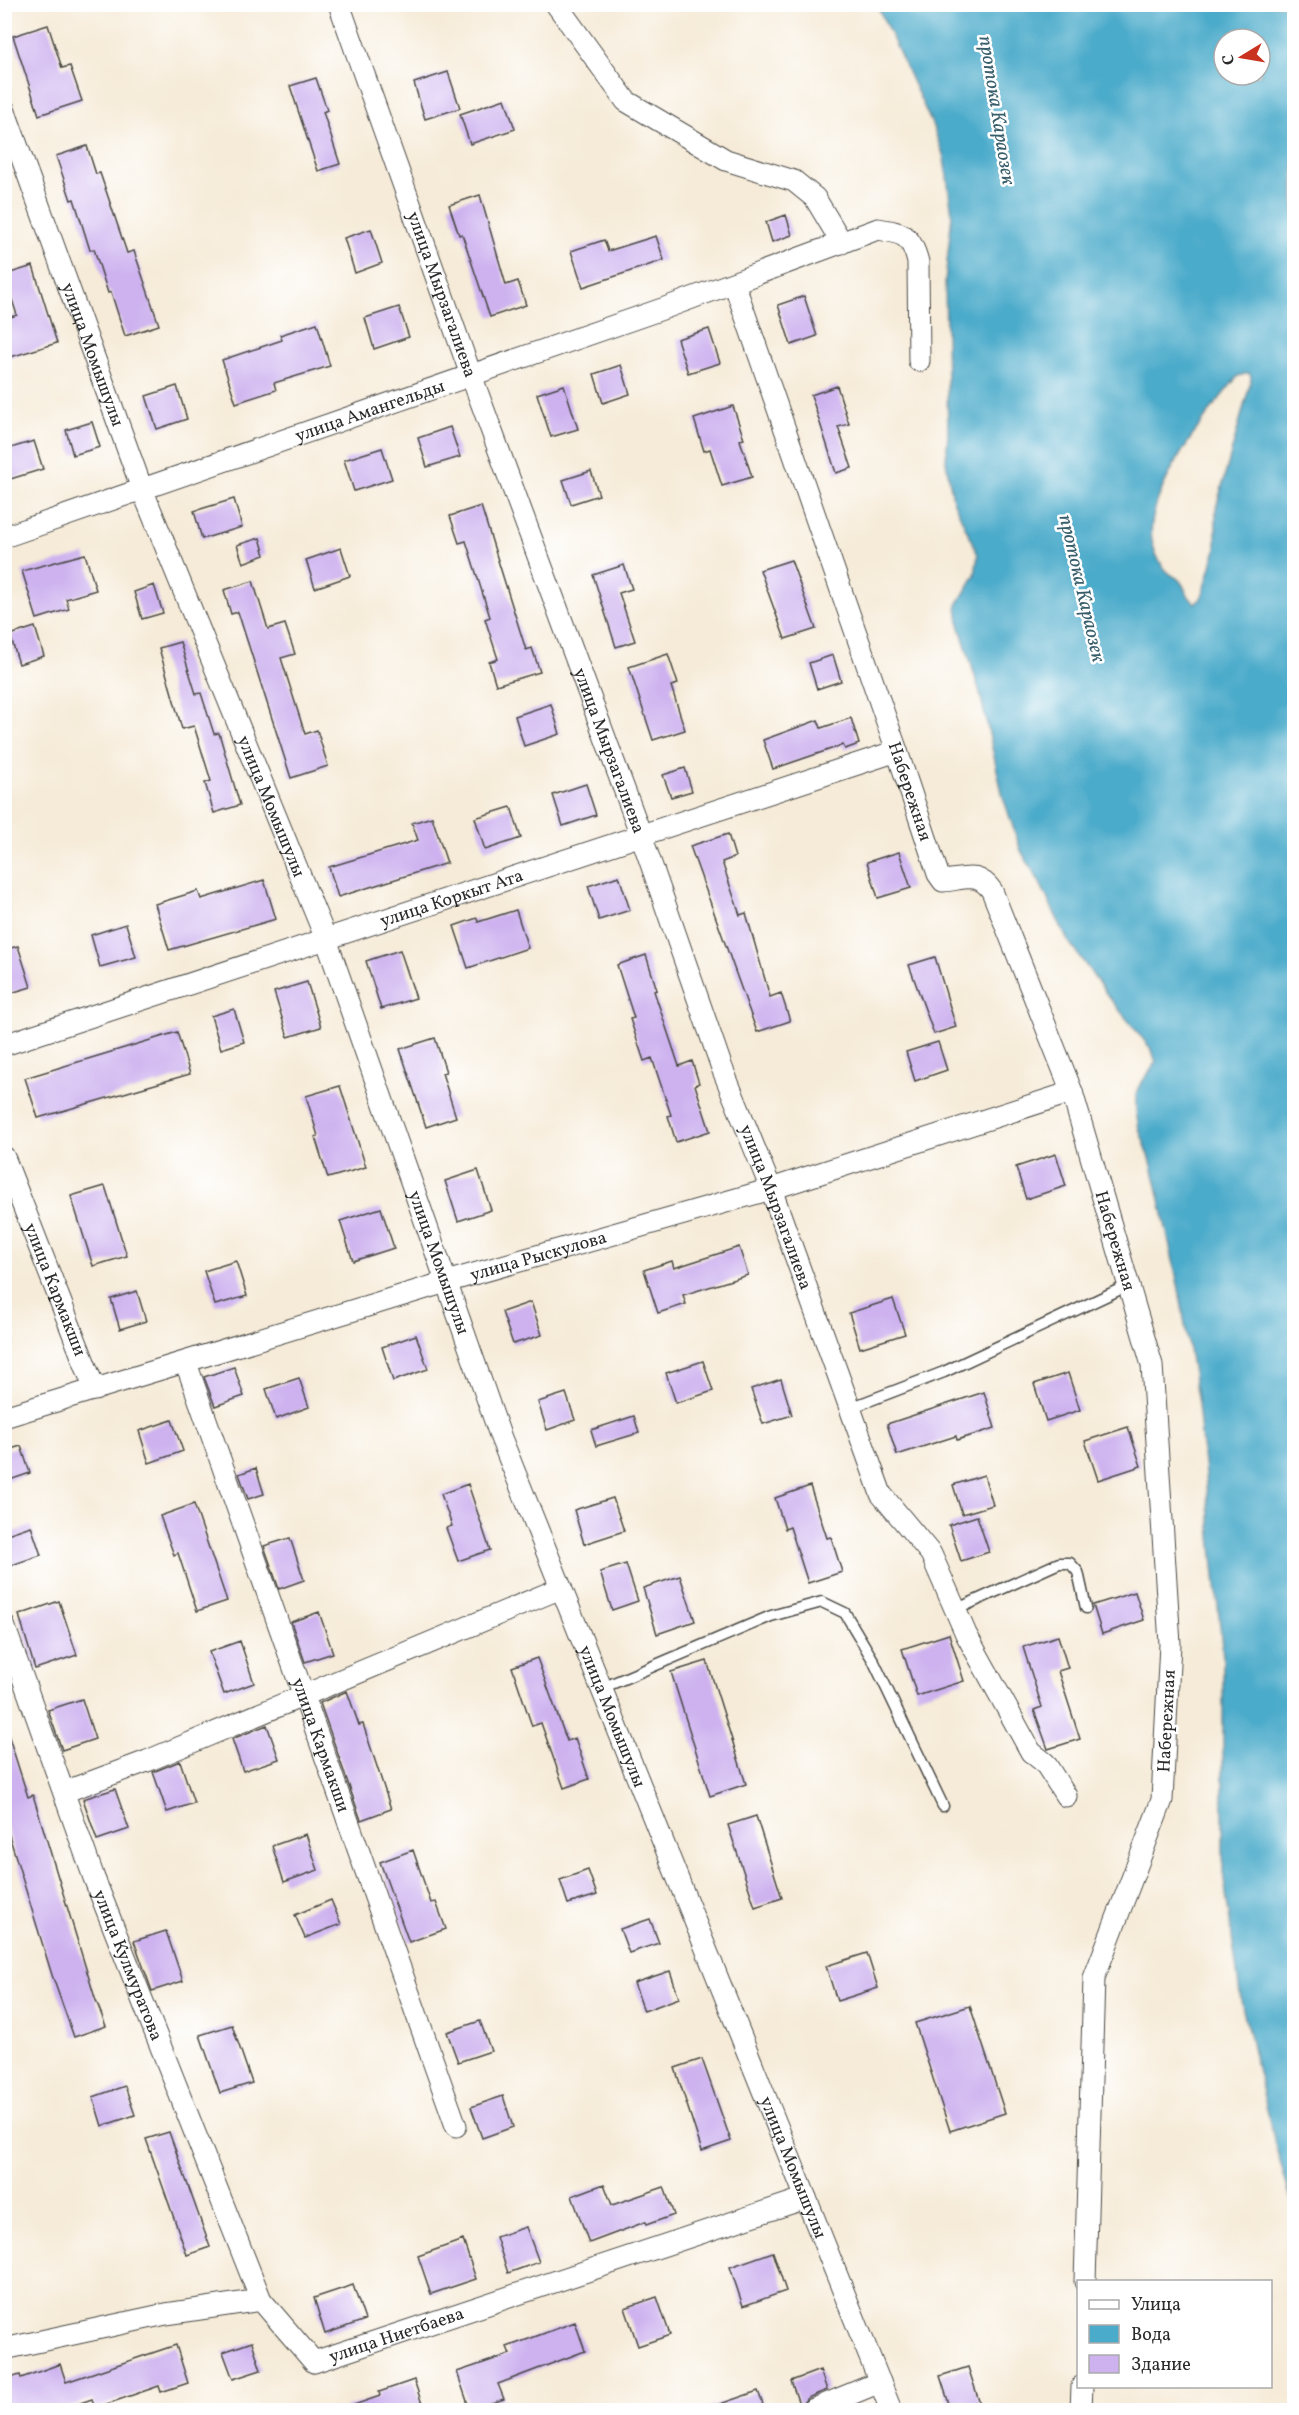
<svg xmlns="http://www.w3.org/2000/svg" width="1299" height="2415" viewBox="0 0 1299 2415" font-family="Vollkorn,serif">
  <style>
    .water { fill: #4babca; stroke: #3b6b7a; stroke-width: 1.5; fill-rule: evenodd }
    .building { fill: #cdb2ef }
    .lines { fill: none; stroke-linecap: round; stroke-linejoin: round }
    .lane-casing { stroke: #494845; stroke-width: 13 }
    .street-casing { stroke: #494845; stroke-width: 23 }
    .lane { stroke: #fff; stroke-width: 10 }
    .street { stroke: #fff; stroke-width: 21 }
    .labels { text-anchor: middle; stroke-width: 5; stroke-linejoin: round; paint-order: stroke }
    .street-label { font-size: 18px; fill: #2b2b2b; stroke: #fff }
    .water-label { font-size: 20px; font-style: italic; fill: #385e6b; stroke: #fff }
  </style>
  <rect width="100%" height="100%" fill="#fff"/>
  <filter id="ink" filterUnits="userSpaceOnUse"><feTurbulence type="fractalNoise" baseFrequency=".0167" numOctaves="2"/><feDisplacementMap in="SourceGraphic" scale="12" xChannelSelector="R" yChannelSelector="G"/><feConvolveMatrix kernelMatrix="1 2 1 2 8 2 1 2 1" color-interpolation-filters="sRGB"/></filter>
  <filter id="wash" filterUnits="userSpaceOnUse"><feTurbulence type="fractalNoise" baseFrequency=".008" numOctaves="4" result="noise"/><feDisplacementMap in="SourceGraphic" scale="24" xChannelSelector="R" yChannelSelector="G"/><feGaussianBlur stdDeviation="1.35" result="paint"/><feColorMatrix in="noise" values="0 0 0 0 0 0 0 0 0 0 0 0 0 0 0 0 0 1.4 0 .05"/><feComposite in="paint" operator="in"/></filter>
  <g filter="url(#wash)">
    <rect width="100%" height="100%" fill="#f6ebd8"/>
    <!-- water -->
    <path class="water" d="M877,5H1294V2209L1277,2151L1241,2001L1223,1872V1657L1198,1404L1179,1289L1157,1186L1150,1158L1139,1129L1136,1111V1095L1139,1086L1156,1063L1152,1050L1108,996L1067,939L1039,881L1021,851L1003,797L980,693L959,624L957,605L975,575L978,555L953,500L946,461L948,434L945,282L952,214L947,176L943,154L932,124ZM1224,39H1260V75H1224ZM1249,373L1251,377L1250,384L1216,508V549L1203,594L1200,600L1195,603C1187,598 1186,588 1180,581C1177,577 1172,576 1169,573C1161,566 1155,554 1153,545C1140,499 1205,416 1233,382L1238,376Z"/>
    <g id="blocks">
      <!-- building -->
      <path class="building" d="M48,25L62,68L70,66L82,101L39,115L13,36Z
        M448,72L460,108L425,119L414,83Z
        M316,78L327,110L323,112L340,164L318,171L290,86Z
        M505,99L515,129L470,144L460,114Z
        M87,146L96,174L100,173L127,253L134,251L159,325L125,336L111,292L108,293L94,249L90,250L74,199L71,200L56,156Z
        M480,195L506,285L518,281L526,305L490,317L462,234L459,235L449,205Z
        M786,215L792,235L772,242L766,222Z
        M371,229L382,263L355,273L344,238Z
        M656,236L664,260L583,287L571,251L604,240L608,251Z
        M33,266L57,343L4,359V319L17,315L4,275Z
        M804,296L817,336L791,345L778,305Z
        M399,307L409,337L374,349L365,318Z
        M317,323L330,366L274,383L276,390L236,403L222,360L282,340L280,335Z
        M709,329L720,363L688,373L677,339Z
        M621,365L630,394L603,403L594,374Z
        M564,385L578,429L551,437L537,394Z
        M177,386L187,419L157,429L146,396Z
        M837,386L849,424L838,427L852,468L836,473L811,395Z
        M733,406L744,439L740,440L752,477L722,486L710,449L704,451L694,419Z
        M92,422L100,447L73,455L66,430Z
        M450,427L460,457L427,467L418,438Z
        M34,441L43,469L4,481V450Z
        M382,448L392,479L354,491L344,460Z
        M591,471L599,495L571,504L563,480Z
        M234,499L242,527L202,539L194,511Z
        M481,506L526,650L532,648L540,672L496,685L489,662L498,659L485,619L490,617L466,541L459,543L450,516Z
        M260,538L265,555L243,563L237,545Z
        M341,548L350,576L315,588L306,560Z
        M85,554L96,590L66,599L69,609L37,619L22,571Z
        M791,560L816,629L785,639L760,570Z
        M624,565L632,589L619,593L635,641L616,647L593,575Z
        M253,581L268,629L285,624L295,654L281,658L305,734L317,730L328,766L291,778L238,612L231,614L224,590Z
        M154,585L163,613L142,619L134,592Z
        M35,627L44,656L19,664L10,635Z
        M180,642L196,694L201,693L214,734L219,733L240,805L214,813L205,783L211,781L194,726L182,729L159,648Z
        M668,654L678,684L671,686L685,730L653,740L629,667Z
        M833,655L841,681L817,689L809,663Z
        M551,704L560,734L524,746L515,716Z
        M851,718L859,744L845,749L843,745L773,769L763,740L818,720L821,728Z
        M685,768L692,791L671,797L663,775Z
        M586,784L596,815L563,826L553,795Z
        M511,807L521,838L485,850L475,818Z
        M432,817L447,863L338,897L329,867L418,840L412,823Z
        M728,834L735,857L722,862L740,915L746,913L770,997L781,993L790,1021L757,1032L690,846Z
        M899,852L911,888L878,898L867,862Z
        M619,876L630,910L599,920L588,886Z
        M264,880L276,919L169,950L155,904L198,891L201,899Z
        M516,910L528,948L468,968L454,926L477,918L478,922Z
        M126,924L136,957L100,967L91,935Z
        M18,946L31,987L4,995V950Z
        M400,950L416,998L381,1009L366,961Z
        M646,955L657,990L654,991L679,1066L692,1061L699,1083L695,1085L710,1131L676,1142L668,1116L671,1115L652,1058L644,1061L630,1019L634,1018L617,965Z
        M935,957L956,1027L934,1034L909,965Z
        M307,982L321,1027L288,1037L274,992Z
        M234,1009L244,1042L221,1049L211,1016Z
        M177,1032L190,1074L38,1118L25,1078Z
        M435,1038L446,1072L442,1073L456,1117L426,1127L400,1049Z
        M938,1042L947,1070L915,1081L906,1052Z
        M340,1086L366,1167L328,1178L315,1137L318,1136L306,1096Z
        M1056,1154L1066,1186L1026,1199L1016,1167Z
        M478,1170L491,1210L458,1221L445,1181Z
        M105,1186L127,1256L93,1266L71,1196Z
        M381,1208L394,1248L353,1261L340,1221Z
        M739,1247L748,1275L683,1295L686,1304L658,1313L644,1270L672,1261L674,1268Z
        M236,1261L247,1296L215,1305L204,1271Z
        M137,1291L146,1321L120,1329L111,1299Z
        M893,1299L905,1334L860,1348L849,1313Z
        M531,1302L542,1335L513,1344L502,1312Z
        M416,1335L428,1369L393,1381L382,1347Z
        M703,1361L713,1391L676,1403L666,1373Z
        M234,1367L244,1396L215,1406L204,1377Z
        M1068,1373L1080,1410L1046,1421L1034,1384Z
        M299,1378L309,1407L276,1419L266,1389Z
        M781,1379L792,1415L763,1424L751,1389Z
        M984,1392L995,1428L957,1440L956,1436L897,1455L887,1424Z
        M566,1393L575,1420L547,1430L538,1402Z
        M634,1416L639,1433L596,1446L591,1430Z
        M172,1420L183,1451L149,1463L139,1431Z
        M1128,1427L1141,1466L1098,1480L1085,1441Z
        M21,1446L30,1473L4,1482V1451Z
        M256,1468L264,1494L248,1499L239,1474Z
        M984,1475L993,1505L962,1514L953,1485Z
        M468,1484L490,1550L458,1561L446,1528L452,1526L441,1494Z
        M810,1486L827,1538L831,1537L842,1572L808,1583L790,1527L785,1529L775,1498Z
        M613,1498L624,1531L584,1544L574,1510Z
        M194,1504L227,1601L197,1611L178,1553L174,1555L160,1516Z
        M977,1516L989,1552L961,1561L949,1525Z
        M31,1526L41,1555L9,1566L4,1552V1535Z
        M290,1538L304,1580L279,1589L264,1546Z
        M626,1564L638,1601L612,1610L600,1572Z
        M680,1576L695,1621L657,1634L643,1588Z
        M1135,1592L1144,1620L1102,1634L1093,1605Z
        M59,1601L77,1655L35,1669L19,1615Z
        M319,1612L333,1653L305,1662L291,1622Z
        M949,1634L964,1681L917,1696L902,1649Z
        M1058,1636L1068,1668L1058,1671L1080,1739L1048,1749L1034,1710L1042,1707L1023,1647Z
        M240,1641L254,1683L224,1694L209,1652Z
        M537,1658L567,1741L575,1738L589,1779L564,1788L541,1723L532,1726L512,1667Z
        M707,1661L746,1784L710,1796L671,1672Z
        M347,1691L359,1725L363,1724L391,1809L361,1820L320,1703Z
        M82,1699L95,1739L62,1750L48,1710Z
        M267,1725L279,1759L243,1771L232,1739Z
        M4,1734H8L28,1797L33,1795L95,1998L106,2026L74,2037L52,1975L4,1819Z
        M180,1761L194,1803L167,1812L153,1772Z
        M115,1789L129,1829L97,1840L83,1799Z
        M756,1816L782,1898L755,1907L728,1825Z
        M306,1834L318,1870L284,1882L272,1846Z
        M413,1850L431,1903L436,1902L446,1929L409,1942L380,1862Z
        M588,1870L597,1895L568,1904L560,1880Z
        M331,1900L341,1924L305,1938L295,1915Z
        M650,1919L659,1943L629,1953L620,1929Z
        M166,1931L183,1981L152,1991L134,1941Z
        M867,1953L878,1988L837,2001L826,1966Z
        M670,1971L679,1998L644,2011L634,1983Z
        M970,2006L1005,2113L950,2131L915,2023Z
        M480,2021L491,2051L458,2062L447,2032Z
        M232,2025L252,2083L220,2093L200,2035Z
        M702,2059L731,2141L702,2151L675,2068Z
        M125,2086L135,2115L102,2126L93,2097Z
        M503,2096L513,2127L482,2138L471,2107Z
        M169,2132L210,2247L187,2255L146,2139Z
        M604,2184L612,2205L664,2187L674,2215L646,2225L645,2222L589,2243L572,2196Z
        M526,2227L539,2262L508,2273L496,2237Z
        M463,2240L476,2279L431,2294L418,2256Z
        M773,2252L786,2291L743,2306L730,2267Z
        M353,2285L365,2320L325,2334L314,2298Z
        M657,2297L670,2335L638,2346L625,2308Z
        M575,2322L585,2351L498,2384L504,2399L470,2410L457,2372L510,2354L507,2347Z
        M252,2342L261,2370L233,2379L223,2352Z
        M176,2345L188,2383L161,2392L159,2386L95,2408L92,2399L60,2410H4V2380L20,2375L21,2378L60,2364L66,2382Z
        M968,2367L982,2410H951L940,2376Z
        M820,2370L827,2390L807,2398L800,2407L791,2381Z
        M414,2380L424,2410H345V2408L380,2396L379,2392Z
        M758,2391L765,2410H708V2408Z"/>
    </g>
  </g>
  <g filter="url(#ink)">
    <use href="#blocks" fill-opacity="0" stroke="#494845" stroke-width="1.5"/>
    <g class="lines">
      <!-- lane casing -->
      <g class="lane-casing">
        <path id="lane" d="M850,1408L944,1372L1129,1285
          M955,1610L1059,1563H1070L1078,1572L1086,1608
          M602,1688L771,1616L822,1602L845,1613L873,1660L943,1806"/>
      </g>
      <!-- street casing -->
      <g class="street-casing">
        <g id="street">
          <path id="s1" d="M339,4L471,375L641,835L722,1068L771,1189L881,1494L931,1554L966,1634L1031,1752L1045,1763L1066,1796"/>
          <path d="M556,4L626,101L726,160L794,181L815,198L842,243"/>
          <path id="s2" d="M4,109L142,489L326,939L501,1438L891,2410"/>
          <path id="s3" d="M734,283L897,751L938,874L943,881C965,879 978,871 992,891L1072,1092L1152,1365L1170,1644L1162,1800L1094,1978L1085,2282"/>
          <path id="s4" d="M4,537L665,308L878,229C904,233 911,235 918,262L919,361"/>
          <path id="s5" d="M4,1045L897,751"/>
          <path id="s6" d="M4,1157L95,1390"/>
          <path id="s7" d="M186,1363L456,2126"/>
          <path id="s8" d="M4,1417L446,1282L771,1189L1072,1092"/>
          <path id="s9" d="M4,1625L94,1878L261,2300"/>
          <path d="M64,1792L147,1761L561,1588"/>
          <path id="s10" d="M4,2349L166,2314L261,2300L314,2362L806,2198"/>
          <path d="M812,2410L880,2382"/>
          <path d="M1081,2410L1082,2386"/>
        </g>
      </g>
      <!-- lane -->
      <use href="#lane" class="lane"/>
      <!-- street -->
      <use href="#street" class="street"/>
    </g>
  </g>
  <g class="labels">
    <!-- street labels -->
    <g class="street-label">
      <text dy="6" stroke="none"><textPath href="#s1" startOffset="308">улица Мырзагалиева</textPath></text>
      <text dy="6" stroke="none"><textPath href="#s2" startOffset="261">улица Момышулы</textPath></text>
      <text dy="6" stroke="none"><textPath href="#s4" startOffset="387">улица Амангельды</textPath></text>
      <text dy="6" stroke="none"><textPath href="#s1" startOffset="794">улица Мырзагалиева</textPath></text>
      <text dy="6" stroke="none"><textPath href="#s3" startOffset="538">Набережная</textPath></text>
      <text dy="6" stroke="none"><textPath href="#s2" startOffset="747">улица Момышулы</textPath></text>
      <text dy="6" stroke="none"><textPath href="#s5" startOffset="471">улица Коркыт Ата</textPath></text>
      <text dy="6" stroke="none"><textPath href="#s1" startOffset="1280">улица Мырзагалиева</textPath></text>
      <text dy="6" stroke="none"><textPath href="#s3" startOffset="1059">Набережная</textPath></text>
      <text dy="6" stroke="none"><textPath href="#s8" startOffset="558">улица Рыскулова</textPath></text>
      <text dy="6" stroke="none"><textPath href="#s2" startOffset="1233">улица Момышулы</textPath></text>
      <text dy="6" stroke="none"><textPath href="#s6" startOffset="142">улица Кармакши</textPath></text>
      <text dy="6" stroke="none"><textPath href="#s2" startOffset="1719">улица Момышулы</textPath></text>
      <text transform="translate(1166 1721) rotate(-87)" y="6">Набережная</text>
      <text dy="6" stroke="none"><textPath href="#s7" startOffset="405">улица Кармакши</textPath></text>
      <text dy="6" stroke="none"><textPath href="#s9" startOffset="362">улица Кулмуратова</textPath></text>
      <text dy="6" stroke="none"><textPath href="#s2" startOffset="2205">улица Момышулы</textPath></text>
      <text dy="6" stroke="none"><textPath href="#s10" startOffset="430">улица Ниетбаева</textPath></text>
    </g>
    <!-- water labels -->
    <g class="water-label">
      <text transform="translate(998 110) rotate(81)" y="7">протока Караозек</text>
      <text transform="translate(1083 588) rotate(77)" y="7">протока Караозек</text>
    </g>
  </g>
  <!-- margin -->
  <rect width="1299" height="2415" fill="none" stroke="#fff" stroke-width="24"/>
  <!-- legend -->
  <rect x="1077" y="2280" width="195" height="108" fill="#ffffff" stroke="#aaaaaa" stroke-width="1.5"/>
  <rect x="1089" y="2300" width="30" height="9" fill="#ffffff" stroke="#aaaaaa" stroke-width="1.5"/>
  <text x="1131" y="2310" font-size="18" fill="#2b2b2b">Улица</text>
  <rect x="1089" y="2325" width="30" height="18" fill="#4babca" stroke="#aaaaaa" stroke-width="1.5"/>
  <text x="1131" y="2340" font-size="18" fill="#2b2b2b">Вода</text>
  <rect x="1089" y="2355" width="30" height="18" fill="#cdb2ef" stroke="#aaaaaa" stroke-width="1.5"/>
  <text x="1131" y="2370" font-size="18" fill="#2b2b2b">Здание</text>
  <!-- north arrow -->
  <g transform="translate(1242 57) rotate(259)"><circle r="28" fill="#ffffff" stroke="#aaaaaa" stroke-width="1.5"/>
  <path d="M0-4.5L10 22L0 15L-10 22Z" fill="#c8321e"/>
  <text y="-9" font-size="16" font-weight="bold" text-anchor="middle" fill="#2b2b2b">С</text>
  </g>
</svg>
